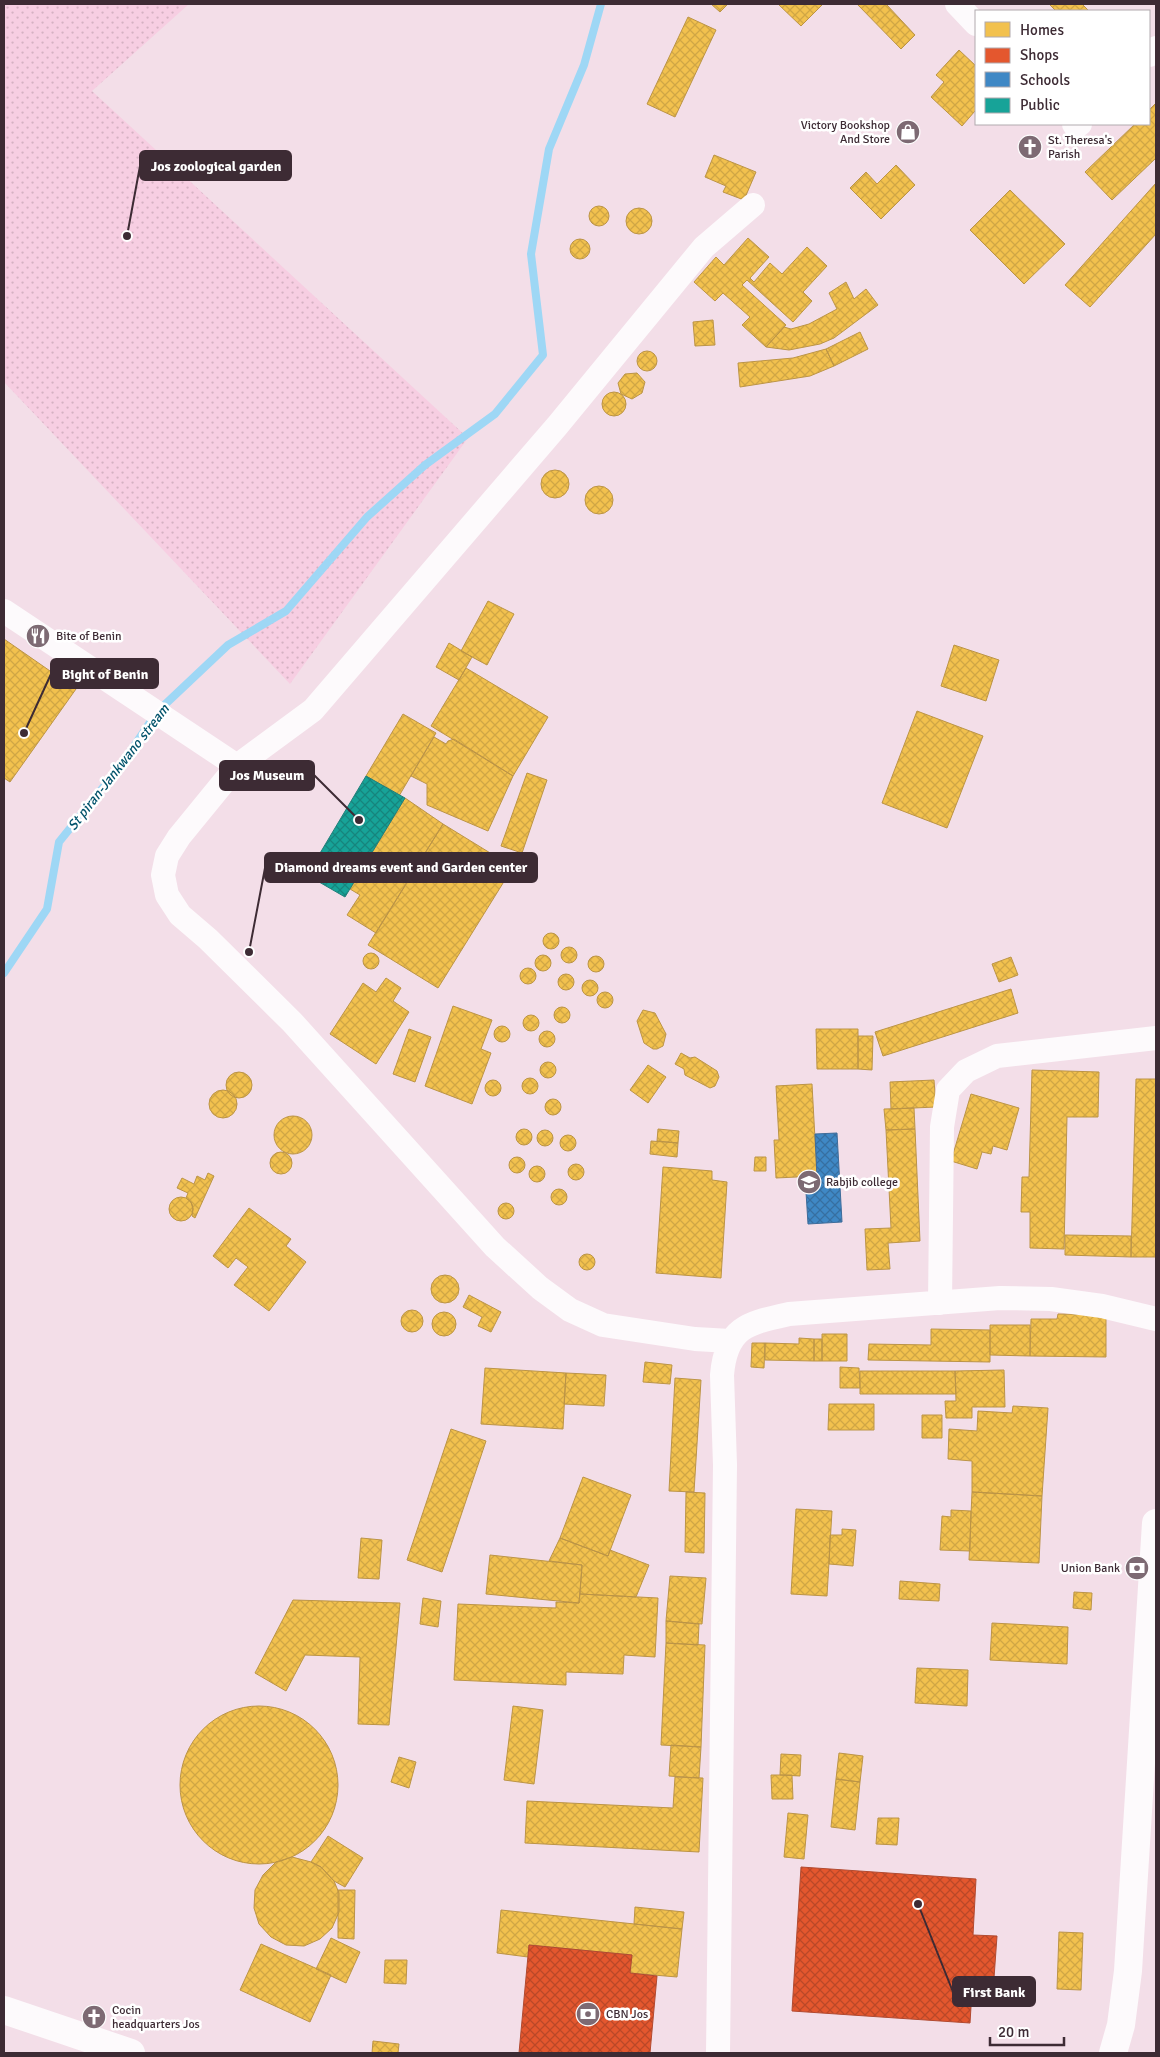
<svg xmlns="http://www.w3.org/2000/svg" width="1160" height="2057" viewBox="0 0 1160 2057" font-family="Signika,sans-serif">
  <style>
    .green { fill: url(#green-dots) }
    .homes { fill: url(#homes-cross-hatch); stroke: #bc9446 }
    .shops { fill: url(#shops-cross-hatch); stroke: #b24a30 }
    .schools { fill: url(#schools-cross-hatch); stroke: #3e6c9a }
    .public { fill: url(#public-cross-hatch); stroke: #227f7a }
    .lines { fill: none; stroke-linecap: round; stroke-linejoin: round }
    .stream { stroke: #9ed7f5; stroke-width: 8 }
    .minor { stroke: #fdfafc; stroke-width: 24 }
    .major { stroke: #fdfafc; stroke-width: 28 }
    .labels { text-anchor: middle; stroke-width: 5; stroke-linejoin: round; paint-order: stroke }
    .poi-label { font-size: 12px; fill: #3d2b34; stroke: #fff; text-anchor: start }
    .water-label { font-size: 14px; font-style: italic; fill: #01526b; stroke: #fff }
    .leader { fill: none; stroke: #3d2b34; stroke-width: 2 }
    .callout-dot { fill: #3d2b34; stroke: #fff; stroke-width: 2 }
    .callout { fill: #3d2b34; stroke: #3d2b34; stroke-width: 2 }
    .callout-label { font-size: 14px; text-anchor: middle; font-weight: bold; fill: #fff }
  </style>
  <defs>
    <pattern id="green-dots" width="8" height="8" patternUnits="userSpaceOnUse" patternTransform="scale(1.25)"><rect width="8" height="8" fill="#f7cee2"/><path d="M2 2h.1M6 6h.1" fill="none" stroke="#d5b1c2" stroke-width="1.8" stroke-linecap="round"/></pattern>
    <pattern id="homes-cross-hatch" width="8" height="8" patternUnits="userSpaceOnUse" patternTransform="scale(1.25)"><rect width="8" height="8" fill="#f2c14e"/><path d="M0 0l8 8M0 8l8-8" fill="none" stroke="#d0a645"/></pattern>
    <pattern id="shops-cross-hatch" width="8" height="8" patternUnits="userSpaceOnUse" patternTransform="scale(1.25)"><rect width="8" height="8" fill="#e4572e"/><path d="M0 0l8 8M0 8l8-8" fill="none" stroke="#ba4828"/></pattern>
    <pattern id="schools-cross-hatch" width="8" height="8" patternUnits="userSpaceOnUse" patternTransform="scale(1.25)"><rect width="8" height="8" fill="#3f88c5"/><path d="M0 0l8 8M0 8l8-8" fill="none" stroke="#366fa1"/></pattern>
    <pattern id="public-cross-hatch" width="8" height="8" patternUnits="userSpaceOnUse" patternTransform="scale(1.25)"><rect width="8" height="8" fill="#17a398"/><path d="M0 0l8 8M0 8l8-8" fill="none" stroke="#16857d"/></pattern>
  </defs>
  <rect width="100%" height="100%" fill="#f3dee8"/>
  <!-- green -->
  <path class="green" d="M4,4H189L92,91L468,438L290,684L4,382Z"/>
  <!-- homes -->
  <path class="homes" d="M711,4H728L720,12Z
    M778,4H823L801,26Z
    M857,4H886L915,35L901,49Z
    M1049,4H1082L1089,11H1056Z
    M688,17L716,30L675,117L647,104Z
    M959,50L976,66V112L975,111L962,126L931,97L944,82L936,75Z
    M1156,103V158L1112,200L1085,172L1135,124H1149V110Z
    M714,155L756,172L744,200L723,192L726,186L705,177Z
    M896,165L915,185L881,219L850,188L866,172L877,184Z
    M1156,183V234L1090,307L1065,285Z
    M1010,190L1065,244L1024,284L970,230Z
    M589 216a10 10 0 1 1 20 0a10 10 0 1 1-20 0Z
    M626 221a13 13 0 1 1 26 0a13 13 0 1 1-26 0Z
    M748,238L769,257L750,278L754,282L770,263L782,274L807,247L827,266L803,292L812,301L793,322L747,280L742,285L786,325L766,347L742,325L750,317L723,293L715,301L694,282L716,257L724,265Z
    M570 249a10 10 0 1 1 20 0a10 10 0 1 1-20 0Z
    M846,282L854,299L866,289L878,305L834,338L820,344L789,350L766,347L784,327L791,329L809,324L837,309L829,293Z
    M713,320L715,345L695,346L693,322Z
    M860,332L868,349L834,366L826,349Z
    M826,349L834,366L810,376L740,387L738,363L793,358Z
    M637 361a10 10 0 1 1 20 0a10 10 0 1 1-20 0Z
    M637,373L645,382L642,393L632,399L621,394L618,383L625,374Z
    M602 404a12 12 0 1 1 24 0a12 12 0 1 1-24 0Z
    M541 484a14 14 0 1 1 28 0a14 14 0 1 1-28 0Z
    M585 500a14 14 0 1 1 28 0a14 14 0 1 1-28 0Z
    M488,601L514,614L487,665L461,651Z
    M4,639L76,689L10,782L4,778Z
    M449,643L472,657L459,680L436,667Z
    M954,645L999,660L986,701L941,686Z
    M466,668L548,717L513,776L431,726Z
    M917,711L983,736L947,828L882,803Z
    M403,714L436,733L399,796L366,776Z
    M434,737L446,744L448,741L454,739L513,776L488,831L427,805V784L411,776Z
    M527,773L547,780L522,853L501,846Z
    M405,798L443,824L376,933L347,915L360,895L350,889Z
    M443,824L513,867L438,988L368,945Z
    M543 941a8 8 0 1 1 16 0a8 8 0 1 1-16 0Z
    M561 955a8 8 0 1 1 16 0a8 8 0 1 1-16 0Z
    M363 961a8 8 0 1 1 16 0a8 8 0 1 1-16 0Z
    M535 963a8 8 0 1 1 16 0a8 8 0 1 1-16 0Z
    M588 964a8 8 0 1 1 16 0a8 8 0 1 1-16 0Z
    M1011,957L1018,975L999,982L992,964Z
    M520 976a8 8 0 1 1 16 0a8 8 0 1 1-16 0Z
    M558 982a8 8 0 1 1 16 0a8 8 0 1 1-16 0Z
    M386,978L401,988L393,1001L409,1012L376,1064L330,1034L363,983L376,992Z
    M582 988a8 8 0 1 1 16 0a8 8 0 1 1-16 0Z
    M1011,989L1018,1013L883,1056L875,1032Z
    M597 1000a8 8 0 1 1 16 0a8 8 0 1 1-16 0Z
    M453,1006L492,1020L481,1049L491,1053L472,1104L425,1086Z
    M554 1015a8 8 0 1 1 16 0a8 8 0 1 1-16 0Z
    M643,1010L655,1013L666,1034L663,1046L657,1049H653L644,1043L637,1021Z
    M523 1023a8 8 0 1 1 16 0a8 8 0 1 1-16 0Z
    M494 1034a8 8 0 1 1 16 0a8 8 0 1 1-16 0Z
    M409,1029L431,1037L415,1082L393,1074Z
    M816,1029H858V1069H817Z
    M539 1039a8 8 0 1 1 16 0a8 8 0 1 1-16 0Z
    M858,1036H873L872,1070L858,1069Z
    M681,1053L690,1058L695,1057L717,1071L719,1077L715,1086L710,1088L685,1075L684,1069L675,1064Z
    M540 1070a8 8 0 1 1 16 0a8 8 0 1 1-16 0Z
    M648,1065L666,1077L648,1103L630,1090Z
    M1032,1070L1099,1072L1098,1117H1067L1064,1249L1030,1248V1212H1021L1022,1177H1029Z
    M226 1085a13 13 0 1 1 26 0a13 13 0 1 1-26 0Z
    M522 1086a8 8 0 1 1 16 0a8 8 0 1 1-16 0Z
    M1136,1079H1156V1257H1131Z
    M485 1088a8 8 0 1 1 16 0a8 8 0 1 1-16 0Z
    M934,1080L936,1107L891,1109L890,1082Z
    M812,1084L817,1176L776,1178L774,1140H779L776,1086Z
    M209 1104a14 14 0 1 1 28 0a14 14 0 1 1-28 0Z
    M971,1094L1019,1108L1007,1150L993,1146L991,1154L982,1152L977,1169L951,1161Z
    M545 1107a8 8 0 1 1 16 0a8 8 0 1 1-16 0Z
    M914,1108L915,1129L886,1130L884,1109Z
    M274 1135a19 19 0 1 1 38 0a19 19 0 1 1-38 0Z
    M516 1137a8 8 0 1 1 16 0a8 8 0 1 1-16 0Z
    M658,1129L679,1131L678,1143L657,1141Z
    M915,1129L920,1241L888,1243L890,1269L867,1270L865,1229L891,1228L886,1130Z
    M537 1138a8 8 0 1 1 16 0a8 8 0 1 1-16 0Z
    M560 1143a8 8 0 1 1 16 0a8 8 0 1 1-16 0Z
    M651,1141L678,1143L677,1157L650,1154Z
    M270 1163a11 11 0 1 1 22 0a11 11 0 1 1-22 0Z
    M509 1165a8 8 0 1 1 16 0a8 8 0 1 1-16 0Z
    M755,1157H766V1171H754Z
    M568 1172a8 8 0 1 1 16 0a8 8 0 1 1-16 0Z
    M529 1174a8 8 0 1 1 16 0a8 8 0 1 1-16 0Z
    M663,1167L712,1171V1180L727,1182L721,1278L656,1273Z
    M208,1173L214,1176L195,1218L192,1216L193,1209L191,1202L186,1198L188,1193L177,1188L182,1178L194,1184L197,1176L205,1180Z
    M551 1197a8 8 0 1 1 16 0a8 8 0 1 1-16 0Z
    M169 1209a12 12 0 1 1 24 0a12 12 0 1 1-24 0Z
    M498 1211a8 8 0 1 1 16 0a8 8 0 1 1-16 0Z
    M249,1208L291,1239L286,1246L306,1262L269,1311L234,1285L248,1267L236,1258L228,1268L213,1256Z
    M1065,1235L1131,1236V1257L1065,1255Z
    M579 1262a8 8 0 1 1 16 0a8 8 0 1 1-16 0Z
    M431 1289a14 14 0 1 1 28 0a14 14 0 1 1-28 0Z
    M469,1295L501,1312L491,1332L478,1326L482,1317L463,1307Z
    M401 1321a11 11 0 1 1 22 0a11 11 0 1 1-22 0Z
    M432 1324a12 12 0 1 1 24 0a12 12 0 1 1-24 0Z
    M1058,1314L1106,1315V1357L1030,1356L1031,1319H1057Z
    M990,1325H1030V1356L990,1355Z
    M931,1329L990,1330V1362L868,1360L869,1344L931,1345Z
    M822,1334H847V1361H822Z
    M799,1338L814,1339V1361L765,1360V1343L799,1344Z
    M814,1339H822V1361H814Z
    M752,1343H765L764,1368L751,1367Z
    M645,1362L672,1365L670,1384L643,1382Z
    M840,1367L859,1368L860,1388H840Z
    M485,1368L566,1373L563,1429L481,1424Z
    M1004,1370L1005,1407H972V1418H946L945,1401H956L955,1371Z
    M860,1371H955L956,1394H860Z
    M566,1373L606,1375L604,1406L564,1404Z
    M675,1378L701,1380L694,1492L669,1491Z
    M829,1404H874V1430H828Z
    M1013,1406L1048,1408L1042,1496L972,1492V1461L948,1459L949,1429L977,1431L978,1411L1012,1413Z
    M922,1415H942V1438H922Z
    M451,1429L486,1441L442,1572L407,1560Z
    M583,1477L631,1495L608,1556L560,1538Z
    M686,1492L705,1493L704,1553L685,1552Z
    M972,1492L1042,1496L1039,1563L969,1560Z
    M796,1509L832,1511L827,1596L791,1594Z
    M951,1510L971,1511L970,1551L940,1550L942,1516L951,1517Z
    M842,1529L856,1530L853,1566L829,1564L830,1535H842Z
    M361,1538L382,1540L379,1579L358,1578Z
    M560,1538L608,1556L610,1550L649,1565L636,1597L580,1594L582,1565L549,1561Z
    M490,1555L582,1565L579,1603L486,1594Z
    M670,1576L706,1578L702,1624L666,1621Z
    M900,1581L940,1584L939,1601L899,1599Z
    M1074,1592L1092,1593L1091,1610L1073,1608Z
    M580,1594L658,1598L655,1657L624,1655L623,1674L566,1672V1685L454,1680L458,1604L556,1608V1602L579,1603Z
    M423,1598L441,1601L438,1627L420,1624Z
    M293,1600L400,1603L389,1725L358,1724L360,1657L305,1655L286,1691L255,1673Z
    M666,1621L699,1624L698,1645L666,1643Z
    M992,1623L1068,1627L1067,1664L990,1660Z
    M666,1643L705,1645L701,1747L661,1745Z
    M917,1668L968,1670L967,1706L915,1703Z
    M513,1706L543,1710L534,1784L504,1780Z
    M180 1785a79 79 0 1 1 158 0a79 79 0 1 1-158 0Z
    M671,1745L701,1747L699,1778L669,1776Z
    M839,1753L863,1756L860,1782L836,1779Z
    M781,1754L801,1755L800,1776L780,1775Z
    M399,1757L416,1762L409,1788L391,1782Z
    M771,1775H792L793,1799H772Z
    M675,1777L703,1778L699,1852L525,1843L527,1801L673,1808Z
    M836,1779L860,1782L855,1830L831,1827Z
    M788,1813L808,1815L804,1859L784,1857Z
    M878,1818H899L897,1845L876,1844Z
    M328,1836L363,1858L345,1887L334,1881L321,1867L311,1862Z
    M292,1857L311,1862L321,1867L334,1881L339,1893V1912L332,1928L320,1939L304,1946L286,1945L271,1937L259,1924L254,1908L255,1890L263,1875L276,1862Z
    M338,1890H355L354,1939L338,1938Z
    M635,1907L684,1912L682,1929L634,1924Z
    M501,1910L682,1929L677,1977L630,1973L632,1955L529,1945L528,1957L497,1953Z
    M1059,1932L1083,1933L1081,1990L1057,1989Z
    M331,1938L360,1952L346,1983L316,1969Z
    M261,1944L331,1975L310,2022L240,1990Z
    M385,1960H407L406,1984L384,1983Z
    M373,2041L399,2044L398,2053H372Z"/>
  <!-- shops -->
  <path class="shops" d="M801,1867L976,1879L973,1935L997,1936L993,1992L972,1990L970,2023L792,2011Z
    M529,1945L632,1955L630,1973L657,1976L650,2053H519Z"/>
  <!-- schools -->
  <path class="schools" d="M837,1133L842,1222L808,1224L805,1176H817L815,1134Z"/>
  <!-- public -->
  <path class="public" d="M366,776L405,798L345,897L307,875Z"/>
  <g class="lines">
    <!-- stream -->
    <path class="stream" d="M4,973L47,909L59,842L122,764L157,712L228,645L286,611L367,517L425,465L495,414L543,355L531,254L549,149L584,65L601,4"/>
    <!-- minor -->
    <path class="minor" d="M957,4L976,24
      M1149,55L1156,48
      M1074,124L1076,127L1080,124
      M4,611L237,766
      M940,1303L942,1127L948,1090L966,1071L997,1056L1156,1038
      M730,1341L695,1339L603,1325L570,1310L540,1288L495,1247L292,1022L208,939L180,915L167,895L163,875L167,856L179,837L237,766L313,710L557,426L704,247L753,205
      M718,2053L725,1465L722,1375C726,1327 748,1323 789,1314L1000,1298L1051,1299L1102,1306L1156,1319"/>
    <!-- major -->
    <path class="major" d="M4,2010L131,2053
      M1113,2053L1121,2025L1128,1971L1156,1523"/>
  </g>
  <!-- icons -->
  <defs>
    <g id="shop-disc" transform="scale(1.25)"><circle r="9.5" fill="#7d6a73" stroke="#fff"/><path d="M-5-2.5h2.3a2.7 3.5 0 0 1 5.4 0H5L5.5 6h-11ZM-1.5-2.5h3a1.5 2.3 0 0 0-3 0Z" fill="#fff"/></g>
    <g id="church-disc" transform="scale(1.25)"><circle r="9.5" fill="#7d6a73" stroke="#fff"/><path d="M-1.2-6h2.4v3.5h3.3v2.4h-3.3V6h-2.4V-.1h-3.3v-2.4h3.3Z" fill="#fff"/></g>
    <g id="restaurant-disc" transform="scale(1.25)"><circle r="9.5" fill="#7d6a73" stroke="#fff"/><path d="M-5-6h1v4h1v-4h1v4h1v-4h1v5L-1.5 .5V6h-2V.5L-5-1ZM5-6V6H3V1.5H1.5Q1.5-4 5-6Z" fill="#fff"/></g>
    <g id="school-disc" transform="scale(1.25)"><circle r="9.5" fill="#7d6a73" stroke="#fff"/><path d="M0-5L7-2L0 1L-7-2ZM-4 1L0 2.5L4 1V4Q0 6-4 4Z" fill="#fff"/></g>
    <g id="bank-disc" transform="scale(1.25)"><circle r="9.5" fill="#7d6a73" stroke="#fff"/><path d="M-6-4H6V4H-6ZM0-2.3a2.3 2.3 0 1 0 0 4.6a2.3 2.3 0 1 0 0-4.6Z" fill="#fff"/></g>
  </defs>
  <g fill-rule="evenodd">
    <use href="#shop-disc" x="908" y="132"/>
    <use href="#church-disc" x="1030" y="147"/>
    <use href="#restaurant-disc" x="38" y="636"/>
    <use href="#school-disc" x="809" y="1182"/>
    <use href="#bank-disc" x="1137" y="1568"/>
    <use href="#bank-disc" x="588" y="2014"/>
    <use href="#church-disc" x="94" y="2017"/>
  </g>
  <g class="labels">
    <!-- poi labels -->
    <g class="poi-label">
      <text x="890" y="129" text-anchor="end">Victory Bookshop<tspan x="890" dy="14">And Store</tspan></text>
      <text x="1048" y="144">St. Theresa's<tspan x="1048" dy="14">Parish</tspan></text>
      <text x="56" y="640">Bite of Benin</text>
      <text x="826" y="1186">Rabjib college</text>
      <text x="1120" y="1572" text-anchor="end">Union Bank</text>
      <text x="112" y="2014">Cocin<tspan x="112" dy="14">headquarters Jos</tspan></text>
      <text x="606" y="2018">CBN Jos</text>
    </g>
    <!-- water labels -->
    <g class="water-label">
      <text transform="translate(118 767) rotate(-52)" y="5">St piran-Jankwano stream</text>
    </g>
  </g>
  <!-- callouts -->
  <path class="leader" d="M127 236L140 166M24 733L51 674M359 820L314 775M249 952L265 868M918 1904L953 1992"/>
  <g class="callout-dot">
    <circle cx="127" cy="236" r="5"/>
    <circle cx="24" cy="733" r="5"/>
    <circle cx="359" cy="820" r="5"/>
    <circle cx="249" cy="952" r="5"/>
    <circle cx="918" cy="1904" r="5"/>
  </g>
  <g class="callout">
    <rect x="140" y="151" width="151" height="29" rx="5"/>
    <rect x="51" y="659" width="107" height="29" rx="5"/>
    <rect x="220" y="761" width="94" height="29" rx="5"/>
    <rect x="265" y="853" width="272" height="29" rx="5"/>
    <rect x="953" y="1977" width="82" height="29" rx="5"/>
  </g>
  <g class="callout-label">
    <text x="216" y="171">Jos zoological garden</text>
    <text x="105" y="679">Bight of Benin</text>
    <text x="267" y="780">Jos Museum</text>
    <text x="401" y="872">Diamond dreams event and Garden center</text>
    <text x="994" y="1997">First Bank</text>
  </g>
  <!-- border -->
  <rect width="1160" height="2057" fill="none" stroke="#3d2b34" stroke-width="10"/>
  <!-- legend -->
  <rect x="975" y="10" width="175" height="115" fill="#ffffff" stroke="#b1aaae"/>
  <rect x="985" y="22" width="25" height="15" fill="#f2c14e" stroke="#b1aaae"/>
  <text x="1020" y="35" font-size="15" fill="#3d2b34">Homes</text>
  <rect x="985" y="48" width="25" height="15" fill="#e4572e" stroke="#b1aaae"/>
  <text x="1020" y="60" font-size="15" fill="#3d2b34">Shops</text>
  <rect x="985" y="72" width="25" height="15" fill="#3f88c5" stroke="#b1aaae"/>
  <text x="1020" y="85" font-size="15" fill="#3d2b34">Schools</text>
  <rect x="985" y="98" width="25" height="15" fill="#17a398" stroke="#b1aaae"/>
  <text x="1020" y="110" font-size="15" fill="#3d2b34">Public</text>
  <!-- scale -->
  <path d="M990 2037v8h74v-8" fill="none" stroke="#3d2b34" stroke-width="2.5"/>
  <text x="998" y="2037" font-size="15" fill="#3d2b34" stroke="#ffffff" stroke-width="4" paint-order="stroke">20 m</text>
</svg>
